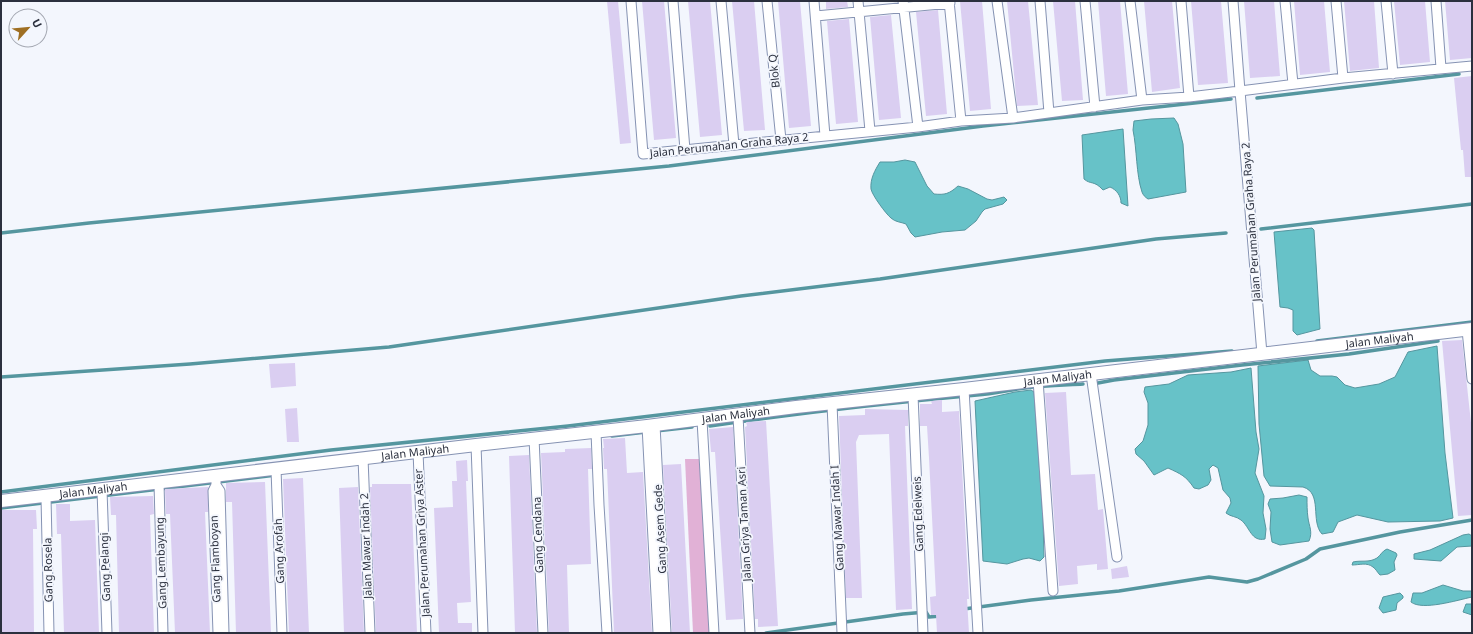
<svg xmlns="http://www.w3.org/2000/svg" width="1473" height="634" viewBox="0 0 1473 634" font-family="'Noto Sans',sans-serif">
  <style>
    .green { fill: #e1b1d6 }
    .water { fill: #67c2c8; stroke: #55969f }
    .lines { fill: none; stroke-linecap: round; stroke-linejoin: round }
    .stream { stroke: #55969f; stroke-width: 3.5 }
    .building { fill: #dacef1 }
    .minor-casing { stroke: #8693b3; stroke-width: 11 }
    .tertiary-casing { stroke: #8693b3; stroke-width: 14 }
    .minor { stroke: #fff; stroke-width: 9 }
    .tertiary { stroke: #fff; stroke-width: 12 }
    .labels { text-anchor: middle; stroke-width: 3.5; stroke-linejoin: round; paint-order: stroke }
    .street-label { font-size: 11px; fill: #2b303e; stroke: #f3f6fd }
  </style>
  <rect width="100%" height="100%" fill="#f3f6fd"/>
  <!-- green -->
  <path class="green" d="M685,459H700L710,633H693Z"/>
  <!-- water -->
  <path class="water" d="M1174,118L1178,124L1183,144L1186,192L1148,199C1145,197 1143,195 1142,192C1136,174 1137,149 1133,130L1134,121L1151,119Z
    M1123,129L1128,206L1121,203C1121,196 1117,190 1110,187L1103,190C1094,180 1091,185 1084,179L1082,135Z
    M905,160L915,162L927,186L934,194C945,195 949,194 958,186L968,189L987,199L992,200L1004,197L1007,200L1003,204L985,209L982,212L976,221L965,230L942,232L915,237L911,233L906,224C901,222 895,222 891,218C886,214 872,195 871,189C870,179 875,170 880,162H894Z
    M1312,228L1314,230L1320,329L1297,335L1293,331V310L1288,308L1280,307L1274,232Z
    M1437,346L1445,453L1453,518L1440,521L1388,522L1357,515L1338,522L1333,532L1322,534C1310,521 1323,493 1303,487L1270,486L1264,476L1259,424L1258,366L1308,360L1311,370L1320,376H1332L1337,377L1345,385L1355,388L1379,384L1395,377L1408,352Z
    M1251,368L1256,432L1259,449L1255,473L1264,496L1263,513L1266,529L1265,539C1251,542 1250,527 1241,520C1236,516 1231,517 1226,513L1231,503L1230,498L1223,490L1218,468L1213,465L1209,469L1211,480L1208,485L1199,489L1194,488C1186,476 1181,474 1168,468L1154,475L1144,461L1136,454L1135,449L1143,441L1148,425V403L1144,392L1145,387L1169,384L1188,375L1231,372Z
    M1031,390L1034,392L1043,518L1044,557L1040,561L1029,558L1023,559L1007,564L983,561L975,401L1015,392Z
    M1299,495L1307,497C1307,504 1307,511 1308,518C1309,526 1313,532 1309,541L1280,545L1272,542L1270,529L1271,512L1268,504L1270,499L1283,498Z
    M1469,534L1472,536V546L1457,547L1441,561L1414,559V554L1430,550L1463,535Z
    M1387,549L1396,553L1397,555L1394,562L1395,570L1388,574L1380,575C1377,572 1376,569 1373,567C1367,562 1359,565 1352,565L1353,562C1361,560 1369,563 1377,558C1381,555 1382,551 1387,549Z
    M1443,585L1463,591H1472V597C1458,600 1422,611 1411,602L1413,593H1422Z
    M1400,593L1403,596V598L1397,603L1396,610L1383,613L1379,608L1383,597Z
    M1466,604H1472V615L1463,612Z"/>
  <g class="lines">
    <!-- stream -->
    <path class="stream" d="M1257,98L1459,74
      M1261,229L1472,204
      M1,233L89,223L669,166L983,126L1231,99
      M1317,341L1472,322
      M1,377L190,364L389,347L741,296L880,279L1156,239L1226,233
      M1098,383L1114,380L1242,365L1349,354L1438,341
      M710,426C799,413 888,403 977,395C993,394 1009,390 1025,388C1044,385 1064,385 1083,384
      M656,431L692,427
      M612,436L646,432
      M1,492L331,450L568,426L1105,361L1232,351
      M1,508L276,475
      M964,609L1031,600L1119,591L1209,577L1247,582L1258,579L1306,559L1320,549L1400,532L1472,520
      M766,633L903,614L926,612L929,617L941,616"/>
  </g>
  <!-- building -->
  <path class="building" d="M607,1H618L631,143L620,144Z
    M642,1H664L676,138L654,140Z
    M688,1H710L722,135L700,137Z
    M732,1H754L765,130L744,131Z
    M778,1H800L811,126L789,128Z
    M826,1H847L848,7L826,9Z
    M960,1H982L991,109L970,111Z
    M1007,1H1028L1038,105L1017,106Z
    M1053,1H1075L1083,100L1062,101Z
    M1098,1H1120L1128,94L1106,96Z
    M1144,1H1172L1180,88L1152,92Z
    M1191,1H1221L1228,83L1198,85Z
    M1244,1H1274L1280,76L1250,78Z
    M1294,1H1324L1330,72L1300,75Z
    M1344,1H1374L1379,68L1350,71Z
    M1394,1H1425L1430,62L1400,65Z
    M1445,1H1472V58L1450,60Z
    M938,10L947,114L926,116L916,12Z
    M891,15L901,118L879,120L870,17Z
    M849,19L858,122L836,124L827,21Z
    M1472,76V177H1465L1463,150H1461L1454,78Z
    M1462,340L1472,432V515L1458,516L1442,341Z
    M295,363L296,386L271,388L269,364Z
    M1066,392L1071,475L1095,474L1098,510L1103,509L1108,569L1097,570V564L1077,566L1078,584L1059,586L1045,393Z
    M942,400V412L959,411L969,599H967L969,633H937L936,615H931L930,597L936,596L929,458L927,426H920V404H932L931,401Z
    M297,408L299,442H287L285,409Z
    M865,409L908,410V426H905L912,609L896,610L889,434L859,435L856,442L862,598H846L839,416L865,415Z
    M766,421L778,626L758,627V619H755L745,427L747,426L746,422Z
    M733,427L743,619L726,620L715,452H711L709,429Z
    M625,438L627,473L643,472L652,633H614L607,469H604L603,448H604L603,439Z
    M591,448L592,469H588L591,564L567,565L569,633H549L541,453L565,452V449Z
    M529,455L537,633H515L509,456Z
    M467,460L468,481H466L471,602L457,603L458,623H472V633H439L434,508L453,507L452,481H465H457L456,461Z
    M681,464L690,633H672L663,465Z
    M303,478L309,633H289L283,479Z
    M265,482L271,633H236L232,502H226V483Z
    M372,484H411L417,633H376L370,487H372Z
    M208,487V512H205L210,633H175L170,514H166L165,489Z
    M358,487L364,633H344L339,488Z
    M153,496L154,514L150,515L154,633H119L116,515H111L110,497Z
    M56,504H70V521L95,520L99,633H64L61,534H57Z
    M1,510H36L37,529H33L34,633H1Z
    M1127,566L1129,577L1112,579L1111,569Z"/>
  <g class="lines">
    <!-- minor casing -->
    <g class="minor-casing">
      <path id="minor" d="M631,1L643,154L918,127L961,121L1013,118L1142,100L1189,97L1240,91L1233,1
        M673,1L685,150
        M721,1L734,145
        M767,1L781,140
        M814,1L825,136
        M858,1L870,131
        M903,1L918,127
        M949,1L961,121
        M997,1L1013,118
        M1040,1L1049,113
        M1085,1L1095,107
        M1130,1L1142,100
        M1181,1L1189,97
        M1285,1L1293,84
        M1336,1L1343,78
        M1386,1L1393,74
        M1436,1L1441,68
        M816,16L950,3
        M1467,330L1472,379
        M1262,354L1240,91L1343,78L1472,66
        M1091,374L1117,557
        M1038,380L1053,591
        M964,389L978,633
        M913,395L923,633
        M832,404L842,633
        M738,416L750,633
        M702,420L714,633
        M655,425L666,633
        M647,426L658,633
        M596,432L599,505L607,633
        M534,438L543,633
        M476,445L483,633
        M418,452L426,633
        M363,458L370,633
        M276,469L282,633
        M216,476V485L220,491L224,633
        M159,483L163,633
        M216,485L213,491L218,633
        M102,490L107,633
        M46,497L49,633"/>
    </g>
    <!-- tertiary casing -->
    <g class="tertiary-casing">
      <g id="tertiary">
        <path id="s1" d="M1,501L476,445L647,426L796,407L964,389L1472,329"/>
      </g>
    </g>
    <!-- minor -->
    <use href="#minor" class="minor"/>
    <!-- tertiary -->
    <use href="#tertiary" class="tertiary"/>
  </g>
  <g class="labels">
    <!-- street labels -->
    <g class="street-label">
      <text transform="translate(774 71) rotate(-96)" y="4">Blok Q</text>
      <text transform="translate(729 145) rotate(-6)" y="4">Jalan Perumahan Graha Raya 2</text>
      <text transform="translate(1251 222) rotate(-94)" y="4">Jalan Perumahan Graha Raya 2</text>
      <text dy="4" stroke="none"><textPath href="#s1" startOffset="1388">Jalan Maliyah</textPath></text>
      <text dy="4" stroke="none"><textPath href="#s1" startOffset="1064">Jalan Maliyah</textPath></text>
      <text dy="4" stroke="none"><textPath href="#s1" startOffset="740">Jalan Maliyah</textPath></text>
      <text dy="4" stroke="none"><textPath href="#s1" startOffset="417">Jalan Maliyah</textPath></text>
      <text dy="4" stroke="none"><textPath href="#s1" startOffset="93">Jalan Maliyah</textPath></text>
      <text transform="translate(918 514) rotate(-92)" y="4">Gang Edelweis</text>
      <text transform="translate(837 518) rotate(-93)" y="4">Gang Mawar Indah I</text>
      <text transform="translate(744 524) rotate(-93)" y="4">Jalan Griya Taman Asri</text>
      <text transform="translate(660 529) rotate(-93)" y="4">Gang Asem Gede</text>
      <text transform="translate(538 535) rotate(-92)" y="4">Gang Cendana</text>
      <text transform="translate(422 543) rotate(-93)" y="4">Jalan Perumahan Griya Aster</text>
      <text transform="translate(366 546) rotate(-92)" y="4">Jalan Mawar Indah 2</text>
      <text transform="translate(279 551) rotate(-92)" y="4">Gang Arofah</text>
      <text transform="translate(215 559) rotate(-92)" y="4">Gang Flamboyan</text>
      <text transform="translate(161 563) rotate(-92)" y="4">Gang Lembayung</text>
      <text transform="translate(105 567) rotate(-92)" y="4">Gang Pelangi</text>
      <text transform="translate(48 570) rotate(-91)" y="4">Gang Rosela</text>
    </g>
  </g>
  <!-- border -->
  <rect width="1473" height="634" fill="none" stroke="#2b303e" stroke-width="4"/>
  <!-- north arrow -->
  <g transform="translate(28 28) rotate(63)"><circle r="19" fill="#f3f6fd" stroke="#a3a7b1"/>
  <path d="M0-3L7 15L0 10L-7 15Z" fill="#9f6f23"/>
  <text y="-6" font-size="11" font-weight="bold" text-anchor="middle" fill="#2b303e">U</text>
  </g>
</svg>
